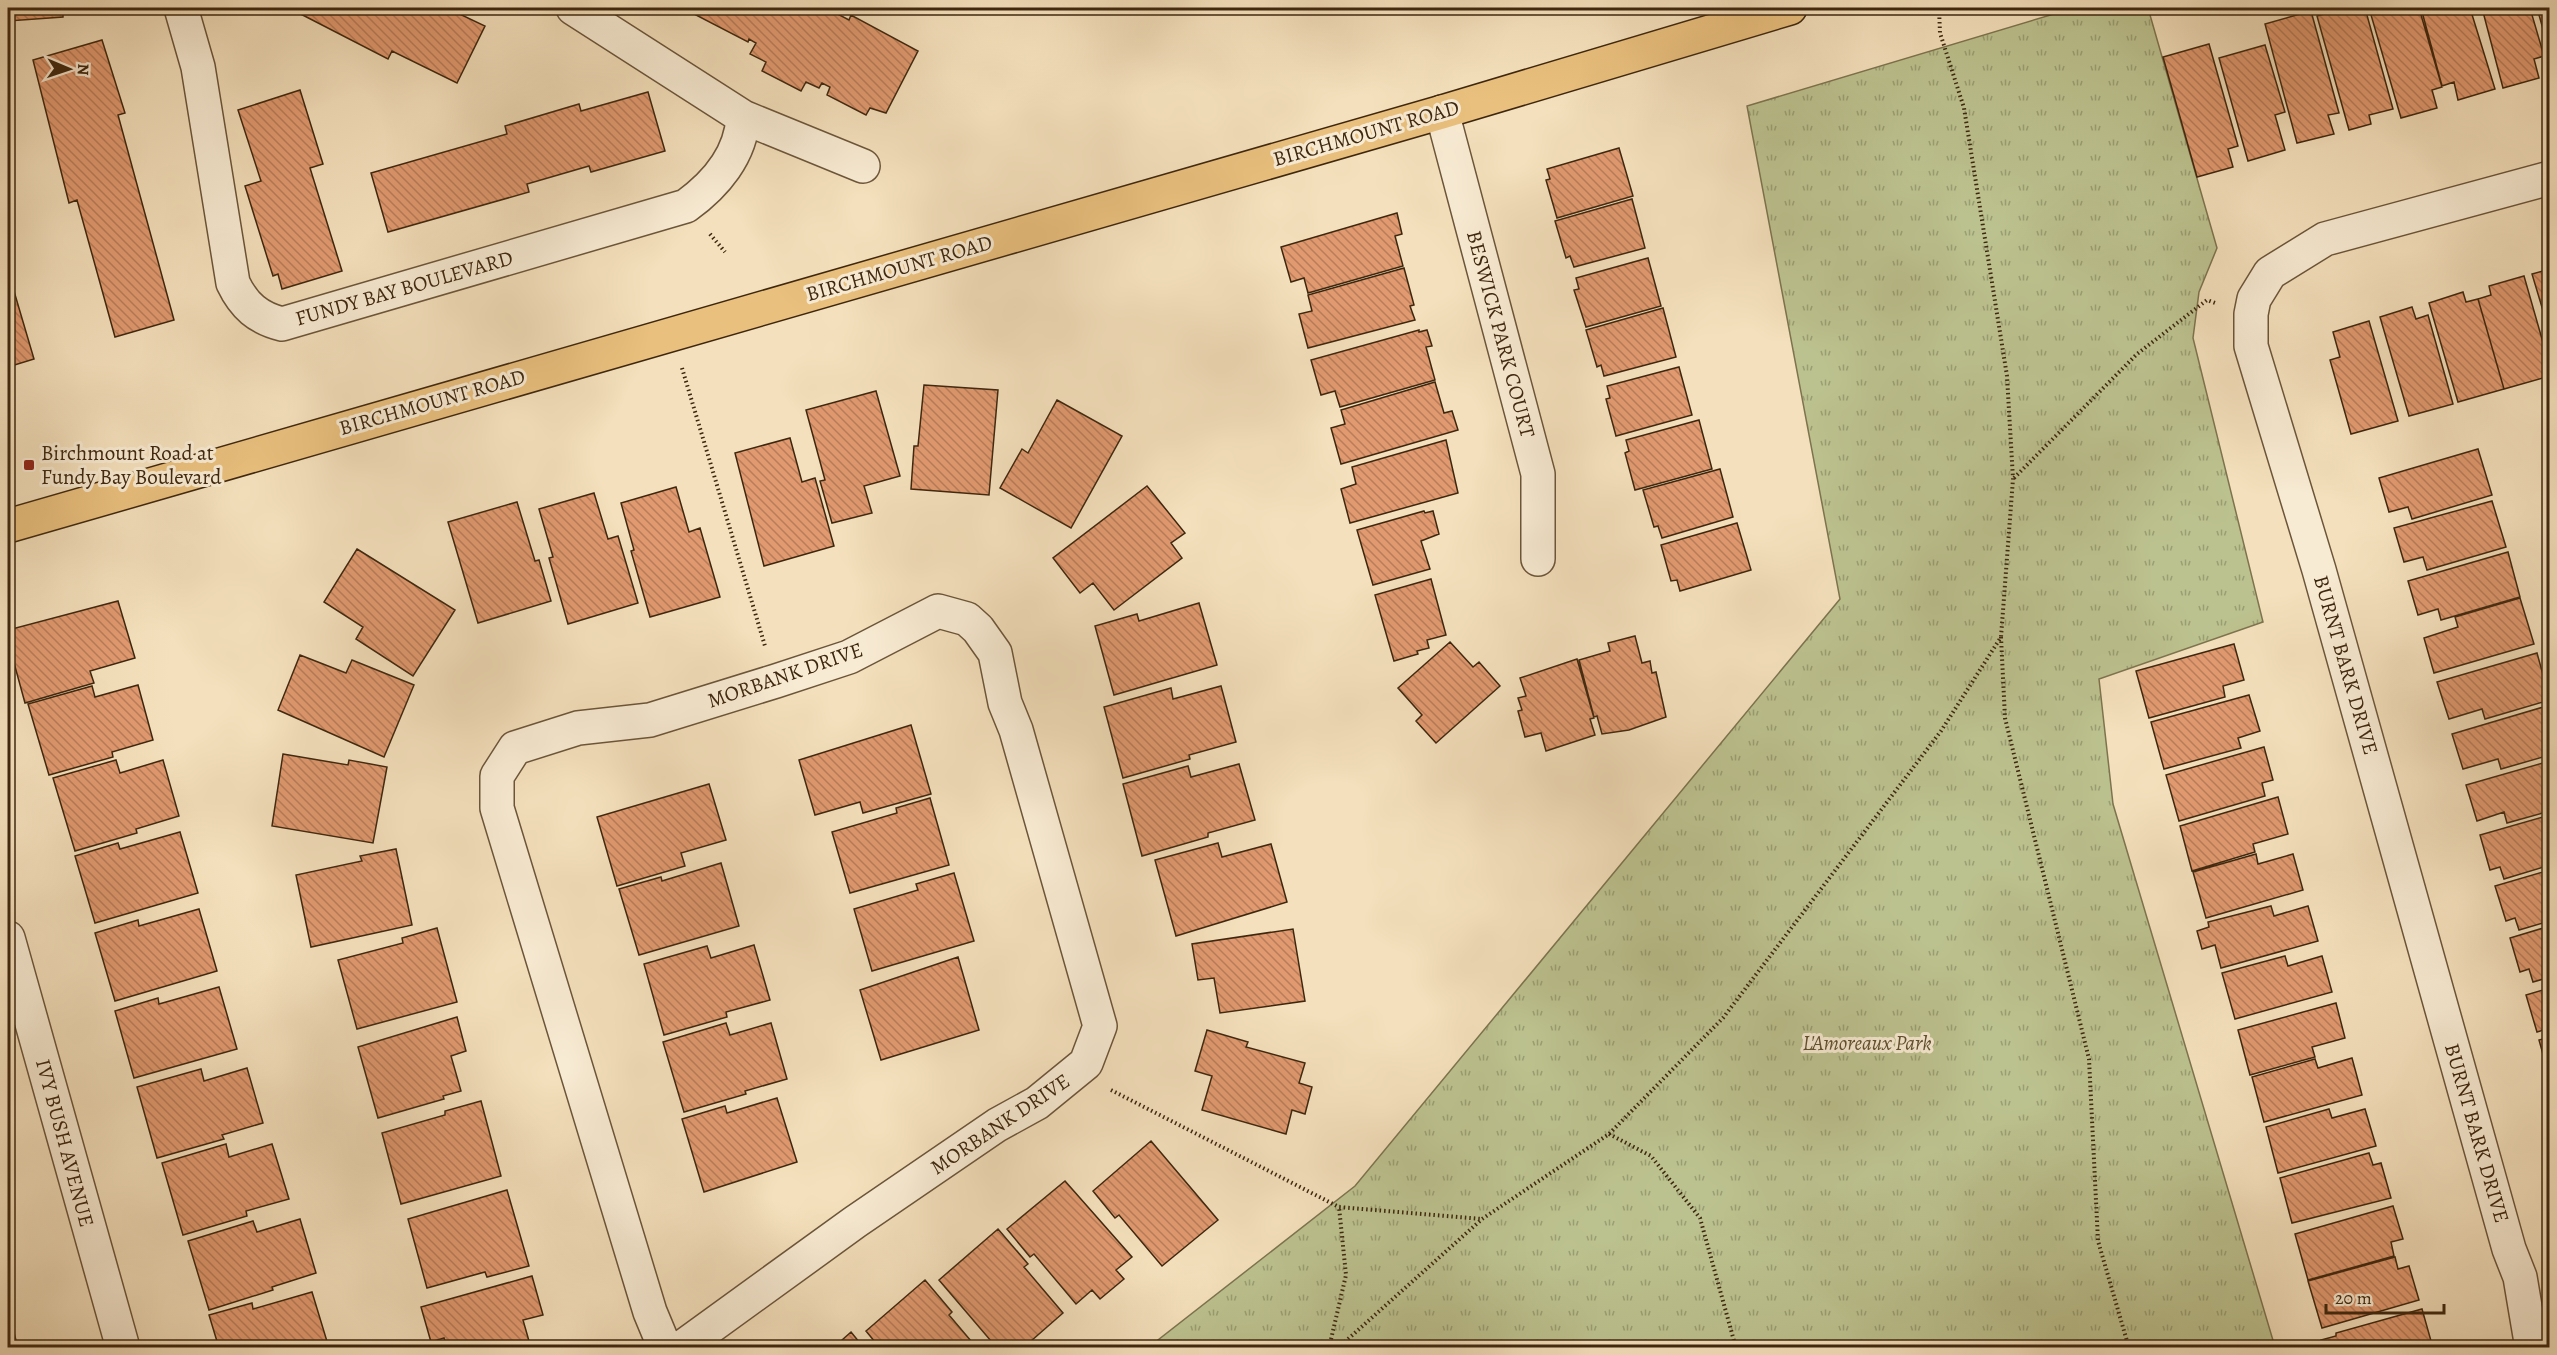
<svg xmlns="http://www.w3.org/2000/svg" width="2557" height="1355" viewBox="0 0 2557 1355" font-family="Alegreya,serif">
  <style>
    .park { fill: url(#park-tufts); stroke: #7d744f; stroke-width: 1.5 }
    .building { fill: url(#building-back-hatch); stroke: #3e270f; stroke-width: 1.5 }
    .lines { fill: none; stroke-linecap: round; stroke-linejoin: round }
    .minor-casing { stroke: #6c553a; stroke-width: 36 }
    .major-casing { stroke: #3e270f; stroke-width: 36 }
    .path { stroke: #3e270f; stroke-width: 4; stroke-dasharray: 1.5 3; stroke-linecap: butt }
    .minor { stroke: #f8ebd3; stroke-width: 33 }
    .major { stroke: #eac07e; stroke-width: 33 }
    .poi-dot { fill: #8f2418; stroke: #f8ebd3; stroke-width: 2 }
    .labels { text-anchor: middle; stroke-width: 6; stroke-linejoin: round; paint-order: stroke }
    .street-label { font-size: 21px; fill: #3e270f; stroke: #f8ebd3 }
    .poi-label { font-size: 21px; fill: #3e270f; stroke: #f8ebd3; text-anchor: start }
    .park-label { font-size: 21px; font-style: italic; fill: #5e4e2f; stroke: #f8ebd3 }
  </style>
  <defs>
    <pattern id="park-tufts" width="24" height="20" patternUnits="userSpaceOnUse" patternTransform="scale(1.5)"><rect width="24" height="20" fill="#bcc28f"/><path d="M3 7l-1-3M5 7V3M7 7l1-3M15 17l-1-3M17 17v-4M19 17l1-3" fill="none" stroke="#9a9e73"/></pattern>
    <pattern id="building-back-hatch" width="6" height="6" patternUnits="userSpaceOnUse" patternTransform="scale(1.5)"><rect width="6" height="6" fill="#e1996f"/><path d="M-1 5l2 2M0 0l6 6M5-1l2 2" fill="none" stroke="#b87d5a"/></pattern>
  </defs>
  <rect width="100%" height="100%" fill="#f4e0bc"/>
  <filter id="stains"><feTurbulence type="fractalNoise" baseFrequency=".00333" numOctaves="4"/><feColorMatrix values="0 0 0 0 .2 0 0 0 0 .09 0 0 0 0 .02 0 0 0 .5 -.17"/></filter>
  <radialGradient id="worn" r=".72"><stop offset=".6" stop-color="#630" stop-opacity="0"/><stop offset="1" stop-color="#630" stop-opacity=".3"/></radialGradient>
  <!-- park -->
  <path class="park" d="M2074,8H2148L2217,248L2199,292L2193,338L2263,622L2099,679L2113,804L2275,1347H1149L1355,1186L1840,599L1747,106Z"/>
  <!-- building -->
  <path class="building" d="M8,8H63V17L8,21Z
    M289,8H447L485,26L457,83L392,51L388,59Z
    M695,8H826L849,20L851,15L918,51L886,113L870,108L866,115L827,95L830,87L822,83L819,88L806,82L801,91L762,71L766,62L750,54L756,43L749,39L748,42L692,13Z
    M2346,8H2365L2393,109L2369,115L2371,124L2349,130L2317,16Z
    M2369,8H2419L2442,87L2432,90L2437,108L2401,118Z
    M2421,8H2470L2495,89L2458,100L2454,82L2442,86Z
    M2482,8H2530L2544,56L2534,59L2539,78L2503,88Z
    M2537,8H2550V54L2545,36Z
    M2311,11L2339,113L2328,115L2334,134L2297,143L2265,24Z
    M102,40L125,113L118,115L174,320L115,337L77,200L69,203L33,60Z
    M2209,44L2238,146L2228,149L2233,167L2197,177L2163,57Z
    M2265,45L2285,112L2275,115L2285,150L2248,161L2219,58Z
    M300,90L323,164L310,168L342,271L282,289L278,274L273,276L245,186L261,181L238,110Z
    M648,92L665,151L591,172L589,166L527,184L529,192L388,232L371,173L507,134L505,126L579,104L581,111Z
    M1619,148L1633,196L1557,218L1546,180L1550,179L1547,169Z
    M1632,199L1645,248L1574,267L1570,256L1566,258L1555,221Z
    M1397,213L1402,234L1395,236L1403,266L1308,293L1304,278L1291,282L1281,247Z
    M1648,258L1661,306L1586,327L1574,290L1579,289L1576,278Z
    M1404,268L1414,305L1410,306L1415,320L1308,348L1299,314L1312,311L1308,295Z
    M2550,269V334L2532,274Z
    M2524,276L2550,367V376L2504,389L2478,299L2491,295L2489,286Z
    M11,281L34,359L8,367V282Z
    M2463,292L2466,302L2478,299L2504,389L2458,402L2429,303Z
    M2412,307L2416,319L2428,315L2453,404L2409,416L2380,317Z
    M1663,308L1676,357L1604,376L1601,365L1597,367L1586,330Z
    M2369,321L2398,421L2351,434L2330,360L2340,357L2333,332Z
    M1419,330V332L1427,330L1432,346L1426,347L1435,380L1340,407L1335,391L1321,395L1311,360Z
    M1679,367L1692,415L1616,436L1606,399L1610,398L1607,386Z
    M1435,382L1444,413L1452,411L1458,430L1341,464L1331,428L1345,424L1341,410Z
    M924,385L998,390L989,495L911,489L914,446H918Z
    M876,391L900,476L864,486L872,513L832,523L820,481L825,480L806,410Z
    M1057,400L1122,436L1071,528L1000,488L1022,449L1028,453Z
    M1699,420L1712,469L1635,490L1625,453L1629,451L1626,440Z
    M790,438L802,482L815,478L834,546L764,566L735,453Z
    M1446,440L1458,493L1350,523L1341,489L1356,484L1352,467Z
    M2478,449L2492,495L2412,519L2408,507L2389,512L2379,478Z
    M1720,469L1733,517L1662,538L1658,526L1654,527L1643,490Z
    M1147,486L1185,533L1171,543L1182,558L1114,610L1093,583L1080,593L1053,558Z
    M676,487L689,532L700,528L720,597L650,617L631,551L634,550L621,503Z
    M594,493L608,539L618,536L638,603L568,624L549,558L553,557L539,509Z
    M2492,501L2506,547L2427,570L2423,557L2404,562L2394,528Z
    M517,502L535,561L539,560L551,601L478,623L448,522Z
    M1424,511L1425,513L1433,511L1439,534L1421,541L1430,569L1373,585L1357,530Z
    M1737,523L1751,570L1680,591L1677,580L1671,581L1661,545Z
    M357,549L455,610L413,676L356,639L363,627L324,602Z
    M2508,552L2520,597L2441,620L2438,609L2418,615L2408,581Z
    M1431,579L1446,635L1427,640L1429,648L1417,651L1418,654L1394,661L1375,595Z
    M2520,598L2534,644L2434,673L2424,638L2458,627L2455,617Z
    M118,601L135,658L90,671L94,683L25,703L8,641V630Z
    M1199,603L1217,665L1114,695L1095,626L1137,614L1139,621Z
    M1635,636L1642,663L1650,661L1652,673L1656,672L1666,717L1629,730L1602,734L1597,716L1594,717L1579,660L1610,651L1608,643Z
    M1450,642L1473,667L1479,662L1500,686L1436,743L1416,721L1422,715L1398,688Z
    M2234,644L2244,680L2223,686L2225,697L2149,718L2136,671Z
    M2537,653L2550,700L2485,719L2482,709L2449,719L2437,682Z
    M300,655L346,673L352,660L414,685L384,757L278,710Z
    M1577,659L1594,718L1590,719L1595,735L1546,751L1541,733L1525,737L1518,711L1522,710L1518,698L1526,696L1520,678Z
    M138,685L153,740L112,752L113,757L49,775L28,704L92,686L95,697Z
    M1221,686L1236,742L1189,755L1190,759L1123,778L1104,707L1171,688L1173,699Z
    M2249,695L2260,731L2238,738L2241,748L2164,769L2151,722Z
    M2550,705V755L2501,769L2498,759L2463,769L2452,734Z
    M911,725L931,794L863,813L860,802L815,815L799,760Z
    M2264,747L2273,780L2262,783L2265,796L2179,821L2166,775Z
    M283,754L348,765L349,760L387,767L373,843L272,826Z
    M116,760L120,773L163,760L179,816L136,829L137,833L75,851L53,778Z
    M2550,761V811L2507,823L2504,812L2477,821L2466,785Z
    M1239,764L1255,820L1208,833V837L1142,856L1123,784L1188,766L1191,777Z
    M709,784L726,840L681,853L685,866L617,886L597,817Z
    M2278,797L2288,834L2253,844L2255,852L2192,871L2180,826Z
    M930,798L949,865L850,893L832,832L897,813L896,808Z
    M2550,815V865L2504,879L2500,867L2490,870L2480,835Z
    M180,832L198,893L95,923L75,856L118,843L120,849Z
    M1218,843L1222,857L1271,844L1287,902L1176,936L1155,860Z
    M396,849L412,925L311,947L296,875L362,861L360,856Z
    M2256,854L2258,864L2293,854L2303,890L2206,918L2193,872Z
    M721,863L739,926L639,955L619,889L661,877L662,881Z
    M2550,870V921L2519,930L2515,918L2506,921L2495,886Z
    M954,873L974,941L872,971L854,909L918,890L916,884Z
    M2271,906L2274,916L2308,906L2318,941L2221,968L2215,945L2202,949L2197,931L2209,927L2208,922Z
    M199,909L217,971L115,1001L95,933L138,920L139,926Z
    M2550,926V977L2533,982L2529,969L2520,972L2510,938Z
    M437,928L457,1002L357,1029L338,960L403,943L402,938Z
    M1293,929L1305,1001L1220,1013L1214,978L1198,980L1192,944Z
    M754,945L770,1000L726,1012L727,1017L664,1035L644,964L707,946L711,958Z
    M2285,956L2288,966L2322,956L2332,992L2235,1019L2222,973Z
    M958,957L979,1030L881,1060L860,990Z
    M219,987L237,1049L134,1078L115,1011L158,998L159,1004Z
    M2550,988V1028L2537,1032L2526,995Z
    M2336,1003L2345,1038L2312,1047L2315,1057L2250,1075L2238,1030Z
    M457,1017L466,1051L451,1056L461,1091L443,1096L444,1099L378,1118L358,1047Z
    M726,1023L730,1035L771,1023L787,1079L745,1091L746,1094L684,1112L663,1042Z
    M1207,1030L1248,1042L1246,1047L1305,1063L1299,1083L1312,1087L1305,1114L1292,1110L1286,1134L1202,1110L1212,1076L1195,1071Z
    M2550,1037V1075L2549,1076L2539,1040Z
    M2352,1058L2362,1095L2264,1122L2252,1077L2315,1059L2318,1068Z
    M247,1068L263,1123L222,1135L224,1139L157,1158L137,1087L201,1069L204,1081Z
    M777,1098L797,1162L704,1192L682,1119L725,1106L727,1113Z
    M481,1101L501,1176L401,1204L382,1133L445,1115V1111Z
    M2329,1109L2332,1118L2365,1109L2376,1146L2278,1173L2266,1127Z
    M1151,1141L1218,1220L1162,1266L1119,1215L1115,1218L1093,1191Z
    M226,1144L229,1157L272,1144L289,1199L246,1211L247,1216L183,1235L162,1163Z
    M2369,1153L2373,1165L2381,1163L2391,1198L2292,1223L2280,1178Z
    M1065,1181L1132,1257L1116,1270L1124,1279L1100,1299L1092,1290L1076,1304L1034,1254L1030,1257L1007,1229Z
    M507,1190L529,1266L487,1277L485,1272L427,1288L408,1219Z
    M2393,1206L2403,1239L2391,1242L2394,1256L2308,1280L2295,1234Z
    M300,1219L316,1273L272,1287L273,1290L209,1310L188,1241L253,1221L257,1232Z
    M998,1229L1028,1264L1024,1267L1063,1313L1023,1348H997L939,1280Z
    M2395,1257L2398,1269L2409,1266L2419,1300L2322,1328L2308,1281Z
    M532,1276L543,1315L523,1320L531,1348H447L444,1338L431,1342L421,1307Z
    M925,1280L952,1312L949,1315L977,1348H880L866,1331Z
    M312,1292L329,1348H219L209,1315L252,1303L253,1309Z
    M2422,1309L2433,1348H2323L2321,1340L2336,1336V1333Z
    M12,1325L18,1348H8V1326Z
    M851,1332L864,1348H833Z"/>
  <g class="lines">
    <!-- minor casing -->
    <g class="minor-casing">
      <path id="minor" d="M181,8L198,67L233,283C244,306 258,318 282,324L686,206C715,185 741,155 743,117
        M573,8L743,117L863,166
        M1442,112L1538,474V559
        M8,938L123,1348
        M665,1348L650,1312L497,808V776L515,748L578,728L650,720L776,681L849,657L938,611L967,619L978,629L995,653L1005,703L1016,730L1100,1026L1086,1063L1037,1103L997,1125L855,1222L681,1348
        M2532,1348L2520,1277L2509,1249L2319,570L2251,346V314L2254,299L2270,273L2325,239L2550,178"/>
    </g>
    <!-- major casing -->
    <g class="major-casing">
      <path id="major" d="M8,526L1442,112L1790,8"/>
    </g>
    <!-- path -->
    <path class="path" d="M710,234L725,252
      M682,368L765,646
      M2014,478L2137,354L2207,300L2215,303
      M2001,637L2005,718L2089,1059L2098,1241L2129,1348
      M1111,1090L1339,1207L1482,1219
      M1609,1134L1651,1156L1700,1218L1736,1348
      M1329,1348L1346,1275L1339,1207
      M1338,1348L1482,1219L1609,1134L1723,1018L1941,731L2001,637L2013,479L2007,376L1964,108L1940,33L1939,8"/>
    <!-- minor -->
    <use href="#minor" class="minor"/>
    <!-- major -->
    <use href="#major" class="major"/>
  </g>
  <!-- markers -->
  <rect class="poi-dot" x="23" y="459" width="12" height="12" rx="3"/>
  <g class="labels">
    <!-- street labels -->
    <g class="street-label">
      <text transform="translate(1366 133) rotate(-16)" y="7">BIRCHMOUNT ROAD</text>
      <text transform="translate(899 268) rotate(-16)" y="7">BIRCHMOUNT ROAD</text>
      <text transform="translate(404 288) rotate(-16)" y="7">FUNDY BAY BOULEVARD</text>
      <text transform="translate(1501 334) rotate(75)" y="7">BESWICK PARK COURT</text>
      <text transform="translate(432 402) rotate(-16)" y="7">BIRCHMOUNT ROAD</text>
      <text transform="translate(2346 665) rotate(74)" y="7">BURNT BARK DRIVE</text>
      <text transform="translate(785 675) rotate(-19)" y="7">MORBANK DRIVE</text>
      <text transform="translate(1000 1124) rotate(-34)" y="7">MORBANK DRIVE</text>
      <text transform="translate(2477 1133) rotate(74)" y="7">BURNT BARK DRIVE</text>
      <text transform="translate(65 1143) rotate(75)" y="7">IVY BUSH AVENUE</text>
    </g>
    <!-- poi labels -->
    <g class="poi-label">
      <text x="41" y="460">Birchmount Road at<tspan x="41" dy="24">Fundy Bay Boulevard</tspan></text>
    </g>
    <!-- park labels -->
    <g class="park-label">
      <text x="1867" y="1050">L'Amoreaux Park</text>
    </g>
  </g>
  <!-- margin -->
  <rect width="2557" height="1355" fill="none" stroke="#f4e0bc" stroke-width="30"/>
  <rect x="9" y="9" width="2539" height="1337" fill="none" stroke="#3e270f" stroke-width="3"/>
  <rect x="15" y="15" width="2527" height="1325" fill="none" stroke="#3e270f" stroke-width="1.5"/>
  <!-- north arrow -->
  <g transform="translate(69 69) rotate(92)" stroke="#f8ebd3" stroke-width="4.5" paint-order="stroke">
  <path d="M0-4.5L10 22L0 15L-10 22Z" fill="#3e270f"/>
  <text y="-9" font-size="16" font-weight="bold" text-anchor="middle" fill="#3e270f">N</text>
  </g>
  <!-- scale -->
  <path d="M2326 1304v9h118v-9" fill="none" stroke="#3e270f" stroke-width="3"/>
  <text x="2335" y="1304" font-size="18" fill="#3e270f" stroke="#f8ebd3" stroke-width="4.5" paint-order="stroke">20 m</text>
  <rect width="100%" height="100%" filter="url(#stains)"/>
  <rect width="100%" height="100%" fill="url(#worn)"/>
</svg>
